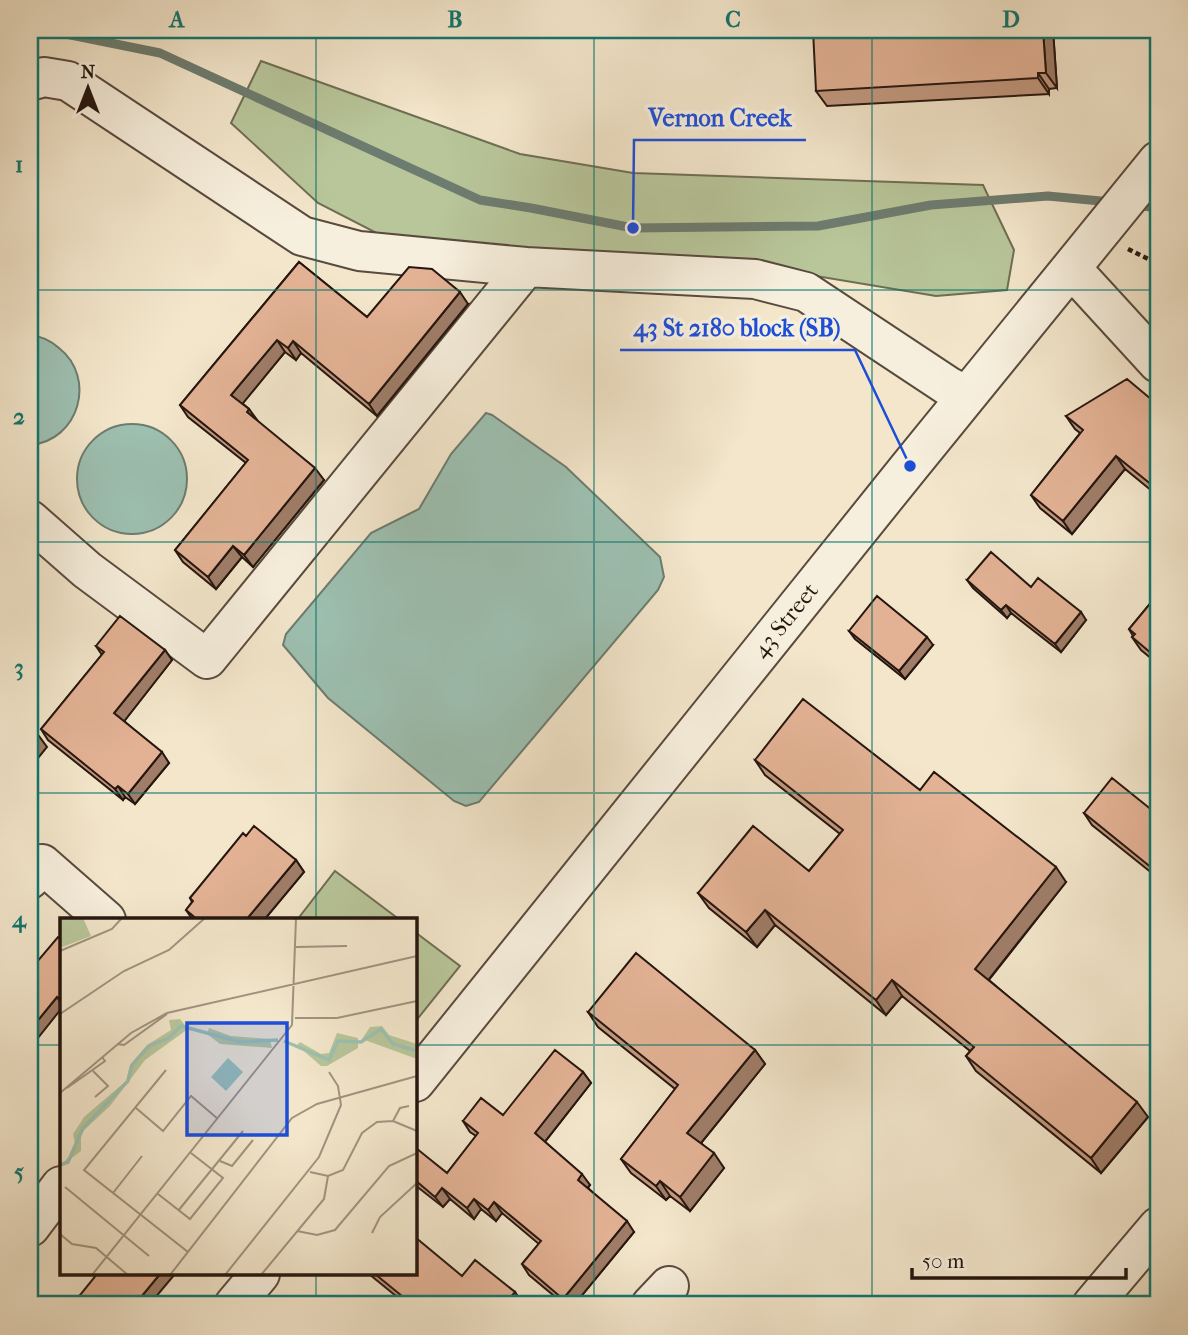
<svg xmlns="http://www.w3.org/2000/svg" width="1188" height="1335" viewBox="0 0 1188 1335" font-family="'IM FELL French Canon',serif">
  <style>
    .green { fill: #b8c69a; stroke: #6f6e54; stroke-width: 2 }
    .water { fill: #9dc0b1; stroke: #6d7c70; stroke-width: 2 }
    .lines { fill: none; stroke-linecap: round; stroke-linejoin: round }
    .stream { stroke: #6d7c70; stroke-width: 9 }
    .minor-casing { stroke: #594a3e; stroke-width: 42 }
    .path { stroke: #26160f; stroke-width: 4.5; stroke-dasharray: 5 3.5; stroke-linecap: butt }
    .minor { stroke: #f7efdd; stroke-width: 38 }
    .wall { fill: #c39980; stroke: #26160f; stroke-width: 2 }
    .shaded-wall { fill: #9f7d68; stroke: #26160f; stroke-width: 2 }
    .building { fill: #e3b295; stroke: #26160f; stroke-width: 2 }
    .grid { fill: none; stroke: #0f766e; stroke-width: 2; stroke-opacity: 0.55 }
    .labels { text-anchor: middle; stroke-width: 7; stroke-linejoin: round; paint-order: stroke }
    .street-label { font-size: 23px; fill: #26160f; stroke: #f7efdd }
    .inset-river { fill: none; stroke: #9dc0b1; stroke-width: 3.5 }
    .inset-road { fill: none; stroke: #a19380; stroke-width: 2 }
    .view { fill: #1d4ed8; fill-opacity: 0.15; stroke: #1d4ed8; stroke-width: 3.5 }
    .inset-edge { fill: none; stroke: #26160f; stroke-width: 3.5 }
    .leader { fill: none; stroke: #1d4ed8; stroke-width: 2.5 }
    .callout-dot { fill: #1d4ed8; stroke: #f7efdd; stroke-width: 2.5 }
    .callout-label { font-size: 24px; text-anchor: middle; font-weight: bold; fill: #1d4ed8; stroke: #f7efdd; stroke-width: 7; stroke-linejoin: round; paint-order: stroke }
    .neatline { fill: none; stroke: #0f766e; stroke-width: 2.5 }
    .grid-label { font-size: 23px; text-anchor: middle; font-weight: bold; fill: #0f766e }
  </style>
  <rect width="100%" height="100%" fill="#f3e6cb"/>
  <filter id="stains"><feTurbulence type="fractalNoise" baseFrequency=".00286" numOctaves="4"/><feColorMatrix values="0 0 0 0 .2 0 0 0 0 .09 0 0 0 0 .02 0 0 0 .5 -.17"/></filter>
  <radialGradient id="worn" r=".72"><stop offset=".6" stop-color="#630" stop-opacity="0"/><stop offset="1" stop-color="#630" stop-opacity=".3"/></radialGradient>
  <!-- green -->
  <path class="green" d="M261,61L520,154L633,173L983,185L1014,250L1007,290L936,296L798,273L394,242L318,203L231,123Z
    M335,871L400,920H297Z
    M415,932L460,966L415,1022Z"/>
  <!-- water -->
  <path class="water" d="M30,335C41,336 51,341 59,348C97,378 79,441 30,445Z
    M486,413L492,415L566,467L660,557L664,577L658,590L479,802L466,806L454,801L328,698L283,645L286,634L371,533L419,509L451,454Z
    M77 479a55 55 0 1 1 110 0a55 55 0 1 1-110 0Z"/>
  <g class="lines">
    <!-- stream -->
    <path class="stream" d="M46,30L160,53L480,200L531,208L633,228L818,226L931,205L1048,196L1111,202
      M1136,205L1158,208"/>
    <!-- minor casing -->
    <g class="minor-casing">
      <path id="minor" d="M30,81L44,77L68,81L302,236L359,251L526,267L755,279L806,292L948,386L967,396
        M1071,268L1158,363
        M30,520L87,570L207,659L526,267
        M30,879L42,864L106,920
        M415,1082L910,466L1158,161
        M30,1227L61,1186
        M234,1305L260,1274
        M651,1305L669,1286
        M1092,1305L1158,1227"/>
    </g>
    <!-- path -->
    <path class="path" d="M1128,249L1158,264"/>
    <!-- minor -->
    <use href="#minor" class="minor"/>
  </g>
  <!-- wall -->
  <path class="wall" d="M1053,30L1057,88L1049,89V94L827,106L816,91Z
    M299,262L367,317L468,304L377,416L301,353L296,360L285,352L242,403L249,409L257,421L324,480L253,567L242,557L216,589L183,562L175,550L246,463L188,417L180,405Z
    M1158,405V496L1125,469L1072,534L1040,508L1031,495L1080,433L1075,429L1066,416Z
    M967,580L1031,587L1086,620L1061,652L1011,613L1007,618L973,588Z
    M1158,594V664L1141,650L1132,637L1133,636L1129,629Z
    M849,631L933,645L905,679L855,639Z
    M96,646L165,650L172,660L124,721L169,763L135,804L125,797L123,800L48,740L41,729L102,655Z
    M755,760L920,790L1066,882L989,980L1148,1117L1101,1173L976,1071L966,1056L970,1051L902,996L886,1015L775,925L757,947L709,908L698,893L809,871L840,834L765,775Z
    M1084,813L1158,815V878L1092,825Z
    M246,836L296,860L304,872L264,920H193L186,910L192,902L190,898Z
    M588,1012L755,1050L765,1064L701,1143L724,1168L690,1211L670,1196L666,1200L631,1173L621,1159L675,1089L598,1027Z
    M583,1072L591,1083L545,1142L590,1185L588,1188L634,1232L574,1305H565L529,1275L522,1264L539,1244L502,1213L496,1221L481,1209L474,1219L450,1199L443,1207L415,1185V1149L447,1173L476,1136L470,1132L463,1121L503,1115Z
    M369,1274H415L462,1276L515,1292L522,1303L521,1305H407Z"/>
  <!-- shaded-wall -->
  <path class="shaded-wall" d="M1043,30H1053L1057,88L1046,73Z
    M1038,73L1049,89V94L1038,78Z
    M460,292L468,304L377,416L369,404Z
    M277,340L285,352L240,407L231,395Z
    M293,341L301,353L296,360L288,348Z
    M249,409L258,421L247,412Z
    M1116,456L1125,469L1072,534L1063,521Z
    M315,468L324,480L253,567L244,555Z
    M233,546L242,557L216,589L208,577Z
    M1006,605L1011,613L1007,618L1001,610Z
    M1081,612L1086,620L1061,652L1055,644Z
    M927,637L933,645L905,679L899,671Z
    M165,650L172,660L122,724L114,713Z
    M36,732L47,747L30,768V739Z
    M162,752L169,763L135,804L128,794Z
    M118,786L125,797L123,800L115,789Z
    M296,860L304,872L264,920H246Z
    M1056,867L1066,882L985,984L975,969Z
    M765,910L775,925L757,947L746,932Z
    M892,980L902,996L886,1015L876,1000Z
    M57,997L61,1003V1009L30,1048V1030Z
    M755,1050L765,1064L697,1148L687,1133Z
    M583,1072L591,1083L543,1144L535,1133Z
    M1137,1102L1148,1117L1101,1173L1091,1158Z
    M714,1153L724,1168L690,1211L680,1197Z
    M582,1174L590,1185L585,1191L578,1180Z
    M660,1181L670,1196L666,1200L656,1186Z
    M442,1188L450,1199L443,1207L435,1197Z
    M474,1199L481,1209L474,1219L467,1208Z
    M494,1202L502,1213L496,1221L488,1210Z
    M627,1221L634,1232L574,1305H567L563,1299Z
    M160,1274H175L149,1305H140L141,1297Z
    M515,1292L522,1303L521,1305H504Z"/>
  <!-- building -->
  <path class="building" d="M813,30H1043L1046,73H1038V78L816,91Z
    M299,262L367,317L409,267L432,269L460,292L369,404L293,341L288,348L277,340L231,395L249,409L247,412L315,468L244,555L233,546L208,577L175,550L248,460L180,405Z
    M1127,379L1158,405V490L1116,456L1063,521L1031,495L1083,430L1066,416Z
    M991,552L1031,587L1038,578L1081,612L1055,644L1006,605L1001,610L967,580Z
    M1158,594V659L1132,637L1135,634L1129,629Z
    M877,596L927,637L899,671L849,631Z
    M120,616L165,650L114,713L162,752L128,794L118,786L115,789L41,729L104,652L96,646Z
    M803,699L920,790L934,772L1056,867L975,969L1137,1102L1091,1158L966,1056L974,1047L892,980L876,1000L765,910L746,932L698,893L753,826L809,871L843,830L755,760Z
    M30,727L36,732L30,739Z
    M1112,778L1158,815V873L1084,813Z
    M254,826L296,860L246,920H198L186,910L193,901L190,898L243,833L246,836Z
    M58,937L61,939V1000L57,997L30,1030V970Z
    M636,953L755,1050L687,1133L714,1153L680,1197L660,1181L656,1186L621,1159L678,1085L588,1012Z
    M555,1050L583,1072L535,1133L582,1174L578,1180L627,1221L563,1299L522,1264L541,1241L494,1202L488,1210L474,1199L467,1208L442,1188L435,1197L415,1180V1149L416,1148L447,1173L478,1133L463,1121L481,1098L503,1115Z
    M415,1237L462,1276L475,1260L515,1292L504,1305H413L375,1274H415Z
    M97,1274H160L141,1297L144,1300L140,1305H72Z"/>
  <!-- grid -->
  <path class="grid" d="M316,30V920M594,30V1305M872,30V1305M30,290H1158M30,542H1158M30,793H1158M30,1045H61M415,1045H1158M316,1274V1305"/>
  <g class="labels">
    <!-- street labels -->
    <g class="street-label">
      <text transform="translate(785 620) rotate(-51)" y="8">43 Street</text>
    </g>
  </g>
  <!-- overview -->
  <g transform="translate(60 918)">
    <rect width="357" height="357" fill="#f3e6cb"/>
    <path d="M0,0H23L31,18L0,30ZM120,101L128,111L85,142L50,188L21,215V233L0,249L16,230L13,216L24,199L66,163L70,147L87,127L111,112L109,102ZM322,108L329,117L357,126V141L302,121L310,109ZM149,110L171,118L210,121L212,130L160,126L147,116ZM277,115L298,120V130L267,148H261L237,127L240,124L261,136L269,135Z" fill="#b8c69a"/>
    <path d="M168,140L183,154L166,173L151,159Z" fill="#9dc0b1"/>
    <path class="inset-river" d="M224,123L269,142L278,123L301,124L321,111L333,126L357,133M0,247L8,244L23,210L68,163L72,147L89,128L109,120L121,108L180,124L218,122"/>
    <path class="inset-road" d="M236,29L287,28M0,33L52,11L62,0M0,96L64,53L109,32L145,0M235,100H277L357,83M57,126L64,127L107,96M106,152L24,252L128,334M33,153L48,168L35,179M7,170L45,143L42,139M0,175L71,115L107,95L357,38M76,190L103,213L131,178L158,201M333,203L340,190L349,188M160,243L172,248L193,222M250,254L268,258L283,252L302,215L317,204L333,203L357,213M5,269L89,338M53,275L82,238M98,276L130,301L163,260L131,235M118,293L183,213M237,313L257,317L275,312L329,248L357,235M312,315L320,299L357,265M0,316L12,326L36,330L68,357M32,357L232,107L236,0M110,357L232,200L257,186L357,158M165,357L259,239L281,187L278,168L269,154M201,357L264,281L268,258"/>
    <path class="view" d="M127,105H227V217H127Z"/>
    <rect width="357" height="357" class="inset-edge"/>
  </g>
  <!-- callouts -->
  <path class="leader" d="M633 228L634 140H806M910 466L855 350H620"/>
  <g class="callout-dot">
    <circle cx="633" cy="228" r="7"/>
    <circle cx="910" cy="466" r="7"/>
  </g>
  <g class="callout-label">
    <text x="720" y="126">Vernon Creek</text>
    <text x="737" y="336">43 St 2180 block (SB)</text>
  </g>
  <!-- margin -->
  <rect width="1188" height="1335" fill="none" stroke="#f3e6cb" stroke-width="77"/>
  <!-- north arrow -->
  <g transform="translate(88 88)" stroke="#f7efdd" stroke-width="5" paint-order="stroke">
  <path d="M0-5L12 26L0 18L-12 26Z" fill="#26160f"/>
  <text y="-10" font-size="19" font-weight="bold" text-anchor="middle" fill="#26160f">N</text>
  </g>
  <!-- scale -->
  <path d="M912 1268v10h214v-10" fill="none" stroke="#26160f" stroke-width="3.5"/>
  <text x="922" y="1268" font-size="21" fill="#26160f" stroke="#f7efdd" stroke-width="5" paint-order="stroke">50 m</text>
  <rect x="38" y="38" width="1112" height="1258" class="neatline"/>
  <g class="grid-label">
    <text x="177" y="27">A</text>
    <text x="455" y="27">B</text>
    <text x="733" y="27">C</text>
    <text x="1011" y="27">D</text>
    <text x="19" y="172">1</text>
    <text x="19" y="424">2</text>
    <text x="19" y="675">3</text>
    <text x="19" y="927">4</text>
    <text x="19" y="1179">5</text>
  </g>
  <rect width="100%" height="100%" filter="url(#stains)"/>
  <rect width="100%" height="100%" fill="url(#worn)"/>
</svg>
